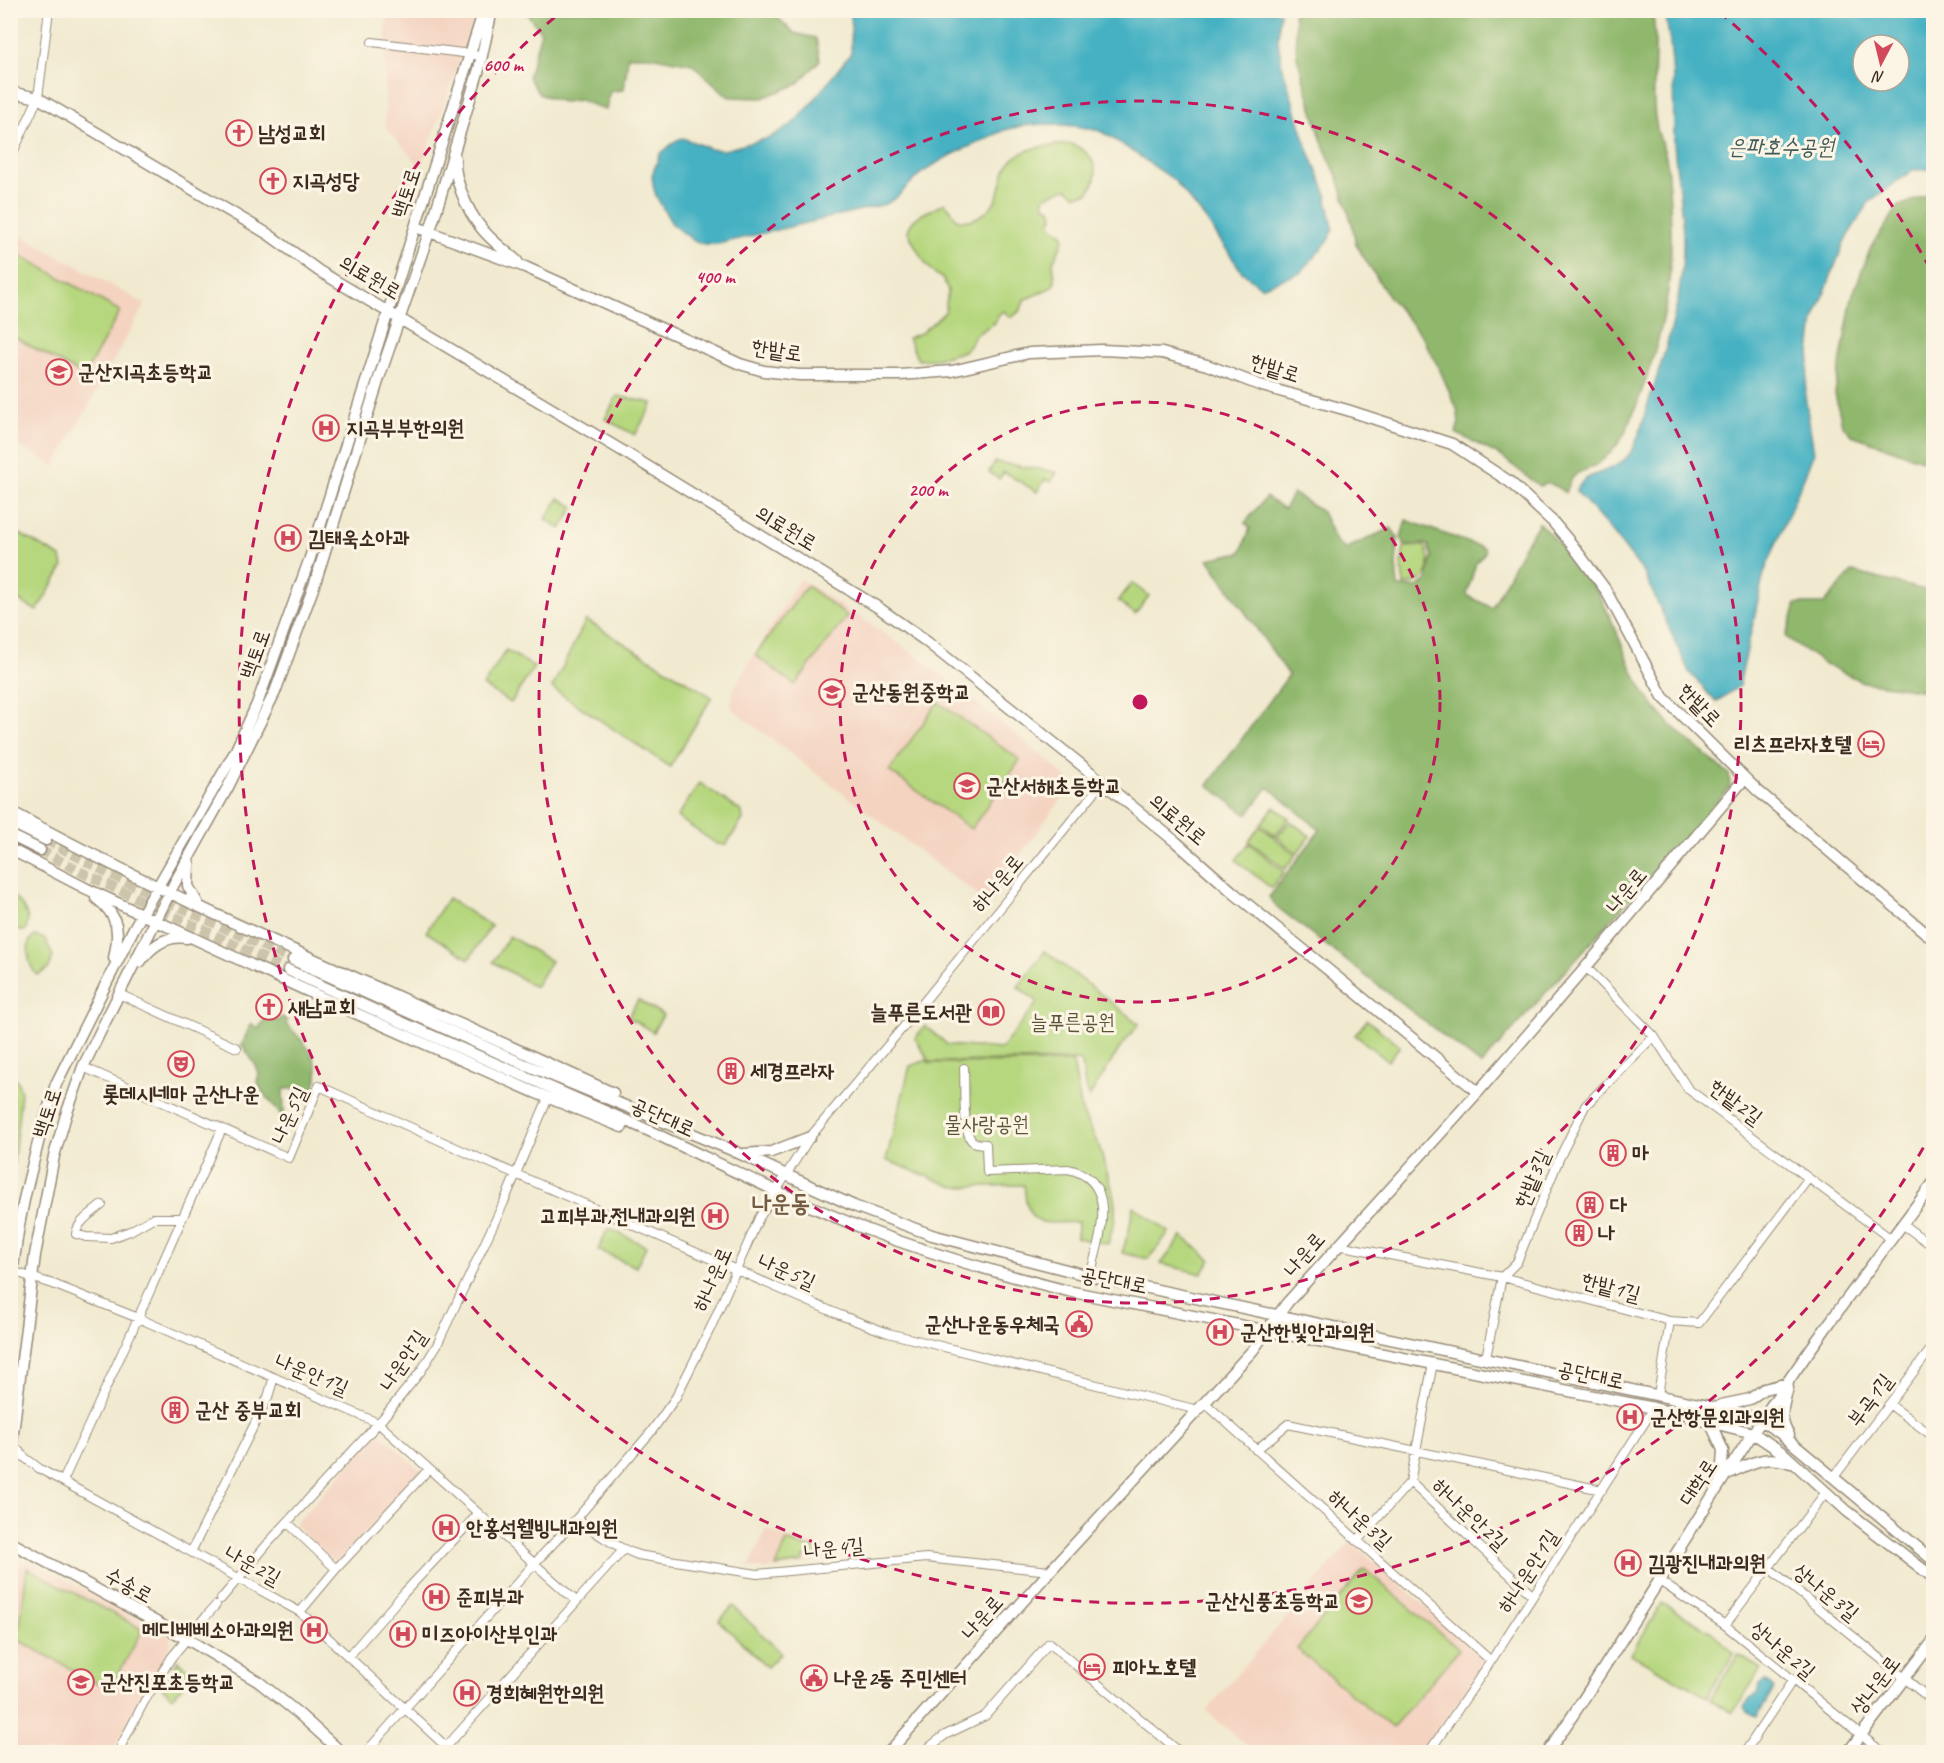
<svg xmlns="http://www.w3.org/2000/svg" width="1944" height="1763" viewBox="0 0 1944 1763" font-family="Caveat,'Poor Story',sans-serif">
  <style>
    .built { fill: #f4d3c1 }
    .green { fill: #b6d77e; stroke: #78804e; stroke-width: 1.5 }
    .forest { fill: #90b86d; stroke: #667146; stroke-width: 1.5 }
    .water { fill: #45b1c2; stroke: #406e70; stroke-width: 1.5; fill-rule: evenodd }
    .lines { fill: none; stroke-linecap: round; stroke-linejoin: round }
    .tertiary-tunnel { stroke: #cdc4ac; stroke-width: 10; stroke-dasharray: 10 5; stroke-linecap: butt }
    .minor-casing { stroke: #968a77; stroke-width: 10 }
    .tertiary-casing { stroke: #968a77; stroke-width: 13 }
    .minor { stroke: #fff; stroke-width: 8 }
    .tertiary { stroke: #fff; stroke-width: 10 }
    .ring { fill: none; stroke: #c2185b; stroke-width: 3; stroke-dasharray: 10 8 }
    .labels { text-anchor: middle; stroke-width: 6; stroke-linejoin: round; paint-order: stroke }
    .poi-label { font-size: 21px; font-weight: bold; fill: #3b2a1e; stroke: #fcf5e5; text-anchor: start }
    .street-label { font-size: 21px; fill: #3b2a1e; stroke: #fcf5e5 }
    .park-label { font-size: 21px; fill: #5a5536; stroke: #fcf5e5 }
    .water-label { font-size: 22px; font-style: italic; fill: #3e5957; stroke: #fcf5e5 }
    .quarter-label { font-size: 24px; font-weight: bold; fill: #745c44; stroke: #fcf5e5 }
    .centre { fill: #c2185b; stroke: #fcf5e5; stroke-width: 3 }
    .ring-label { font-size: 18px; text-anchor: middle; font-weight: bold; fill: #c2185b; stroke: #fcf5e5; stroke-width: 6; stroke-linejoin: round; paint-order: stroke }
  </style>
  <rect width="100%" height="100%" fill="#fcf5e5"/>
  <filter id="ink" filterUnits="userSpaceOnUse"><feTurbulence type="fractalNoise" baseFrequency=".0167" numOctaves="2"/><feDisplacementMap in="SourceGraphic" scale="12" xChannelSelector="R" yChannelSelector="G"/><feConvolveMatrix kernelMatrix="1 2 1 2 8 2 1 2 1" color-interpolation-filters="sRGB"/></filter>
  <filter id="wash" filterUnits="userSpaceOnUse"><feTurbulence type="fractalNoise" baseFrequency=".008" numOctaves="4" result="noise"/><feDisplacementMap in="SourceGraphic" scale="24" xChannelSelector="R" yChannelSelector="G"/><feGaussianBlur stdDeviation="1.35" result="paint"/><feColorMatrix in="noise" values="0 0 0 0 0 0 0 0 0 0 0 0 0 0 0 0 0 1.4 0 .05"/><feComposite in="paint" operator="in"/></filter>
  <g filter="url(#wash)">
    <rect width="100%" height="100%" fill="#f1ead0"/>
    <!-- built -->
    <path class="built" d="M389,11H476L477,17L421,167L385,127V40Z
      M10,229L145,304L55,466L11,441Z
      M800,579L887,635L943,676L869,780L944,677L1047,760L1069,780L1067,792L985,901L733,710L731,704L734,688Z
      M376,1435H380L389,1441L420,1470V1473L337,1563L334,1562L295,1525L296,1523Z
      M766,1529L795,1541L837,1550L835,1559L768,1569L749,1567Z
      M1351,1541L1486,1661L1423,1752H1255L1206,1711Z
      M31,1561L170,1636L171,1646L116,1744L114,1752H11L10,1567Z"/>
    <!-- green -->
    <path class="green" d="M1071,144C1094,152 1103,174 1088,193L1076,195L1066,188L1044,197V205L1051,208L1053,217L1050,222L1052,226L1062,233L1064,239L1053,262L1055,281L1052,287L1024,300C1022,309 1019,314 1010,317L1004,311L1000,313L993,324L975,335L971,344L964,351L937,359L918,360L908,338L921,333L945,312L948,290L943,279C926,270 916,249 908,231C912,214 931,212 944,203L951,210L956,219C964,222 970,221 978,217C1008,201 997,172 1013,159C1029,145 1052,146 1071,144Z
      M11,250L120,311L84,376L11,335Z
      M617,396L653,403L635,435L605,419Z
      M995,462L1057,472L1051,482L1045,479L1037,492L1004,472L999,479L989,472Z
      M559,498L574,507L561,529L546,519Z
      M11,529L61,557L63,567L37,611L11,596Z
      M1425,546C1434,566 1428,583 1404,585L1401,564L1404,547Z
      M1132,583L1149,596L1135,614L1118,601Z
      M807,586L847,616L795,685L755,655Z
      M586,620L712,697L670,767L552,688Z
      M506,650L534,667L511,703L483,686Z
      M938,702L1020,760L971,829L889,771Z
      M700,783L742,812L743,819L726,845L717,844L677,817Z
      M1274,807L1289,818L1275,836L1261,824Z
      M1290,821L1310,836L1297,853L1277,837Z
      M1260,826L1296,855L1285,869L1249,841Z
      M1249,843L1284,872L1271,888L1236,860Z
      M10,894C22,903 33,917 25,931L15,930L11,923Z
      M448,898L491,926L469,959L426,932Z
      M35,936L45,939L53,956L49,968L38,975C29,969 26,951 30,940Z
      M509,936L551,961L535,987L493,962Z
      M1045,951L1139,1024L1120,1048L1089,1097L1085,1086L1082,1063L1080,1060L930,1062L915,1038L925,1026L948,1045L1001,1049L1038,1002L1018,987Z
      M638,1000L663,1015L653,1032L628,1017Z
      M1367,1020L1400,1046L1388,1061L1355,1035Z
      M927,1060L929,1063L1073,1062L1082,1112L1099,1146L1112,1188L1115,1204V1219L1108,1244L1077,1238L1078,1222C1038,1223 1028,1229 1024,1185L954,1187L886,1160L910,1066Z
      M11,1069L18,1082L21,1093L11,1186Z
      M1133,1206L1169,1232L1149,1259L1122,1253L1129,1230Z
      M608,1228L646,1246L636,1267L598,1250Z
      M1182,1236L1211,1260L1202,1274L1161,1264Z
      M787,1541L799,1546L816,1549L814,1559L803,1557L802,1563L776,1567Z
      M27,1568L140,1628L141,1633L113,1684L97,1683L18,1640Z
      M1364,1569L1459,1649L1392,1728L1297,1649Z
      M1662,1603L1712,1632L1734,1653L1707,1697L1631,1654Z
      M733,1606L781,1653L767,1667L719,1621Z
      M1738,1655L1761,1669L1733,1713L1710,1699Z
      M178,1660L193,1673L173,1697L163,1689Z"/>
    <!-- forest -->
    <path class="forest" d="M525,11H771L794,33L816,38L820,60L798,84L762,98L729,97L692,64L649,56H628L624,90L610,91L606,110L580,100L563,102L539,94L528,77L541,32Z
      M1293,11H1652C1658,40 1653,71 1654,102C1654,110 1655,120 1657,129C1660,141 1666,151 1667,164C1671,210 1674,258 1666,304C1659,344 1645,384 1630,422C1624,437 1613,452 1600,462C1583,476 1574,465 1566,493C1554,487 1554,480 1539,486L1501,456L1456,433L1459,422L1457,409L1439,368L1422,336L1389,297L1356,245L1352,224L1338,178L1323,145L1297,57L1295,20Z
      M1933,193H1934L1933,464L1852,435L1842,425L1835,393L1852,297L1871,247L1899,206Z
      M1293,493L1322,512L1336,541L1345,549L1391,528L1398,538L1396,564L1398,587H1417L1426,581L1432,557L1428,545L1426,544L1404,545L1401,537L1406,520L1484,548L1485,552L1476,563L1467,593L1468,596L1492,608L1524,546L1539,523C1559,544 1580,565 1596,590C1618,625 1626,668 1651,702C1671,730 1703,752 1729,774L1730,787L1481,1065L1277,907L1269,897L1320,830L1268,787L1247,815L1208,785L1289,675L1208,559L1241,552L1250,528L1245,523L1266,497L1284,509Z
      M1852,572L1933,592V692L1863,682L1823,663L1786,637L1796,604H1824Z
      M267,1016L277,1021L282,1017L287,1020L286,1024C304,1041 327,1064 313,1090L310,1091L307,1088L285,1089L283,1091L284,1114H280L260,1088L257,1081L259,1074L255,1064L242,1045L251,1023L258,1029Z"/>
    <!-- water -->
    <path class="water" d="M851,11H1280L1278,40L1282,66L1307,147L1325,190L1333,228L1330,239L1300,273L1261,287L1242,272L1207,221L1174,180L1117,141L1100,131L1075,126L1049,124L1026,125L1005,130L943,159L920,174L896,198L886,204L718,244H704L694,241L672,224L656,196L653,185L652,175L660,154L677,140L683,138L711,149L724,150L769,138L791,125L808,108L851,53Z
      M1664,11H1933V169L1913,170L1869,202L1845,240L1814,320L1805,396L1814,453L1764,573L1739,686L1716,702L1689,672L1644,573L1613,533L1576,491C1578,488 1581,483 1584,480C1598,471 1616,470 1628,456C1639,442 1643,418 1649,401C1666,349 1684,297 1683,242C1683,208 1676,175 1674,142C1673,97 1675,54 1664,11ZM1863,45H1899V81H1863Z
      M1765,1681L1770,1684L1774,1689L1757,1717L1746,1710L1744,1707L1750,1698L1757,1694L1759,1685Z"/>
  </g>
  <g filter="url(#ink)">
    <g class="lines">
      <!-- tertiary-tunnel -->
      <path class="tertiary-tunnel" d="M46,840L116,877L293,960
        M40,850L81,872L288,970"/>
      <!-- minor casing -->
      <g class="minor-casing">
        <path id="minor" d="M372,42L471,54L482,57
          M10,159L38,98L49,10
          M1586,967L1654,1036L1688,1089L1891,1239
          M119,994L237,1048
          M83,1067L289,1158L319,1086L472,1155L840,1315L888,1333L1198,1410
          M964,1068C965,1084 962,1131 972,1141C976,1144 981,1144 986,1144L987,1172L1068,1169C1121,1180 1099,1240 1090,1276
          M102,1205C93,1212 77,1222 76,1234L86,1237L111,1238L130,1231L153,1218H182
          M1902,1224L1934,1247
          M1338,1245L1502,1277L1670,1321L1699,1323L1808,1179
          M12,1271L53,1284L138,1318L378,1423L576,1601
          M1486,1358L1502,1277L1517,1262L1559,1159L1585,1106L1654,1036
          M1433,1363L1410,1482L1533,1596
          M1658,1395L1670,1321
          M1205,1403L1491,1661
          M1889,1404L1934,1437
          M12,1443L24,1457L40,1469L300,1612L452,1752
          M1256,1450L1288,1424L1602,1490
          M1834,1477L1934,1345
          M63,1481L138,1318L222,1129
          M577,1518C597,1534 614,1546 638,1555L757,1574L926,1558L1050,1571
          M288,1523L336,1569
          M1357,1541L1410,1482
          M191,1552L268,1397L274,1377
          M1769,1568L1934,1702
          M1658,1580L1725,1625L1882,1752
          M221,1599L270,1541L383,1418L421,1371L437,1345L504,1202L548,1098
          M300,1612L336,1569L429,1469
          M208,1614L216,1605
          M1725,1625L1826,1492
          M348,1657L404,1593L478,1514
          M446,1747L624,1549
          M119,1752L122,1744L144,1702L171,1658L205,1617
          M366,1752L534,1564L577,1518L651,1432L676,1397L711,1327L759,1218L810,1137L905,1025L1102,783
          M923,1752L945,1735L985,1716L1049,1643L1180,1752
          M1429,1752L1491,1661L1654,1408
          M1745,1752L1792,1681"/>
      </g>
      <!-- tertiary casing -->
      <g class="tertiary-casing">
        <path id="tertiary" d="M10,92L38,98L268,234L319,271L621,450L879,608L927,642L1074,759L1176,842L1235,894L1478,1092
          M455,158C454,170 457,180 461,191C473,225 490,239 517,261
          M416,227L525,267L740,364L764,371L799,375H900L952,371L1029,353L1102,350L1162,353L1207,365L1262,386L1347,410L1452,444L1510,482L1553,522L1573,546L1605,589L1663,697L1758,791L1934,940
          M10,811C205,918 412,1000 613,1093
          M10,822L46,840
          M10,835L40,850
          M10,849L87,889L353,1012L534,1092L622,1127
          M189,863L188,886L198,904
          M96,898C119,915 120,932 114,958
          M293,960L519,1062L734,1151L854,1206L932,1235L1082,1274L1741,1413L1762,1421L1780,1433L1934,1561
          M140,962C152,945 167,935 187,938
          M288,970C405,1026 526,1076 645,1129C719,1163 792,1201 868,1230C934,1255 1001,1274 1068,1291L1654,1408L1753,1433L1783,1453L1847,1511L1934,1578
          M744,1154L771,1152L810,1137
          M10,1287L19,1225L25,1195L40,1135L56,1084L134,928L235,752L257,704L310,558L484,10
          M1788,1388C1783,1405 1778,1420 1789,1435
          M1721,1405L1750,1399L1764,1389L1788,1383
          M1709,1420L1723,1450L1721,1480
          M10,1457L35,1255L54,1156L66,1115L83,1067L104,1024L174,884L228,787L275,692L315,583L379,378L433,221L479,69L492,10
          M1727,1474C1752,1463 1764,1454 1791,1463
          M10,1542L187,1639L259,1682L299,1714L341,1752
          M889,1752L1050,1571L1253,1350L1287,1303L1478,1092L1586,967L1745,778
          M1548,1752C1619,1649 1682,1541 1751,1436C1808,1349 1872,1265 1934,1182
          M1848,1752L1934,1640"/>
      </g>
      <!-- minor -->
      <use href="#minor" class="minor"/>
      <!-- tertiary -->
      <use href="#tertiary" class="tertiary"/>
    </g>
  </g>
  <!-- distance rings -->
  <g class="ring">
    <circle cx="1140" cy="702" r="300"/>
    <circle cx="1140" cy="702" r="601"/>
    <path d="M1932 1132A901 901 0 1 1 561 12M1719 12A901 901 0 0 1 1932 272"/>
  </g>
  <!-- icons -->
  <defs>
    <g id="church-ring" transform="scale(1.35)"><circle r="9.5" fill="#fcf5e5" stroke="#d1495b" stroke-width="1.5"/><path d="M-1.2-6h2.4v3.5h3.3v2.4h-3.3V6h-2.4V-.1h-3.3v-2.4h3.3Z" fill="#d1495b"/></g>
    <g id="school-ring" transform="scale(1.35)"><circle r="9.5" fill="#fcf5e5" stroke="#d1495b" stroke-width="1.5"/><path d="M0-5L7-2L0 1L-7-2ZM-4 1L0 2.5L4 1V4Q0 6-4 4Z" fill="#d1495b"/></g>
    <g id="hospital-ring" transform="scale(1.35)"><circle r="9.5" fill="#fcf5e5" stroke="#d1495b" stroke-width="1.5"/><path d="M-5-5h3v3.5h4V-5h3V5h-3V1.5h-4V5h-3Z" fill="#d1495b"/></g>
    <g id="hotel-ring" transform="scale(1.35)"><circle r="9.5" fill="#fcf5e5" stroke="#d1495b" stroke-width="1.5"/><path d="M-6-4.5h1.5V1H6V5H4.5V3h-9V5H-6ZM-4 0a1.8 1.8 0 1 1 3.6 0ZM.5 0V-2.5h3Q6-2.5 6 0Z" fill="#d1495b"/></g>
    <g id="library-ring" transform="scale(1.35)"><circle r="9.5" fill="#fcf5e5" stroke="#d1495b" stroke-width="1.5"/><path d="M-6-4Q-3-5.5-.7-3.5V5Q-3 3-6 4ZM6-4Q3-5.5 .7-3.5V5Q3 3 6 4Z" fill="#d1495b"/></g>
    <g id="theatre-ring" transform="scale(1.35)"><circle r="9.5" fill="#fcf5e5" stroke="#d1495b" stroke-width="1.5"/><path d="M-5-5.5Q0-4 5-5.5V0Q5 5 0 6Q-5 5-5 0ZM-3.3-2.5H-1v1.5H-3.3ZM1-2.5H3.3v1.5H1ZM-2.8 1Q0 5.5 2.8 1Z" fill="#d1495b"/></g>
    <g id="building-ring" transform="scale(1.35)"><circle r="9.5" fill="#fcf5e5" stroke="#d1495b" stroke-width="1.5"/><path d="M-4-6H4V6H1V3H-1V6H-4ZM-2.5-4.3h1.7v1.8h-1.7ZM.8-4.3h1.7v1.8H.8ZM-2.5-1h1.7V.8h-1.7ZM.8-1h1.7V.8H.8Z" fill="#d1495b"/></g>
    <g id="civic-ring" transform="scale(1.35)"><circle r="9.5" fill="#fcf5e5" stroke="#d1495b" stroke-width="1.5"/><path d="M-.6-6.5H3V-4.5H.6V-3L4-1V1h2V6H-6V1h2V-1L-.6-3ZM-1.2 2.5V6h2.4V2.5Z" fill="#d1495b"/></g>
  </defs>
  <g fill-rule="evenodd">
    <use href="#church-ring" x="239" y="133"/>
    <use href="#church-ring" x="273" y="181"/>
    <use href="#school-ring" x="59" y="372"/>
    <use href="#hospital-ring" x="326" y="428"/>
    <use href="#hospital-ring" x="288" y="538"/>
    <use href="#school-ring" x="832" y="692"/>
    <use href="#hotel-ring" x="1871" y="744"/>
    <use href="#school-ring" x="967" y="786"/>
    <use href="#church-ring" x="269" y="1007"/>
    <use href="#library-ring" x="991" y="1012"/>
    <use href="#theatre-ring" x="181" y="1064"/>
    <use href="#building-ring" x="731" y="1071"/>
    <use href="#building-ring" x="1613" y="1153"/>
    <use href="#building-ring" x="1590" y="1205"/>
    <use href="#hospital-ring" x="715" y="1216"/>
    <use href="#building-ring" x="1579" y="1233"/>
    <use href="#civic-ring" x="1079" y="1324"/>
    <use href="#hospital-ring" x="1220" y="1332"/>
    <use href="#building-ring" x="175" y="1410"/>
    <use href="#hospital-ring" x="1630" y="1417"/>
    <use href="#hospital-ring" x="446" y="1528"/>
    <use href="#hospital-ring" x="1628" y="1563"/>
    <use href="#hospital-ring" x="436" y="1597"/>
    <use href="#school-ring" x="1359" y="1601"/>
    <use href="#hospital-ring" x="314" y="1630"/>
    <use href="#hospital-ring" x="403" y="1634"/>
    <use href="#hotel-ring" x="1092" y="1667"/>
    <use href="#civic-ring" x="814" y="1678"/>
    <use href="#school-ring" x="81" y="1682"/>
    <use href="#hospital-ring" x="467" y="1693"/>
  </g>
  <g class="labels">
    <!-- poi labels -->
    <g class="poi-label">
      <text x="258" y="140">남성교회</text>
      <text x="292" y="188">지곡성당</text>
      <text x="78" y="379">군산지곡초등학교</text>
      <text x="346" y="435">지곡부부한의원</text>
      <text x="308" y="545">김태욱소아과</text>
      <text x="852" y="699">군산동원중학교</text>
      <text x="1852" y="751" text-anchor="end">리츠프라자호텔</text>
      <text x="986" y="793">군산서해초등학교</text>
      <text x="288" y="1014">새남교회</text>
      <text x="972" y="1019" text-anchor="end">늘푸른도서관</text>
      <text x="750" y="1078">세경프라자</text>
      <text x="181" y="1101" text-anchor="middle">롯데시네마 군산나운</text>
      <text x="1632" y="1160">마</text>
      <text x="1610" y="1212">다</text>
      <text x="696" y="1223" text-anchor="end">고피부과;전내과의원</text>
      <text x="1598" y="1240">나</text>
      <text x="1060" y="1331" text-anchor="end">군산나운동우체국</text>
      <text x="1240" y="1339">군산한빛안과의원</text>
      <text x="195" y="1417">군산 중부교회</text>
      <text x="1650" y="1424">군산항문외과의원</text>
      <text x="466" y="1535">안홍석웰빙내과의원</text>
      <text x="1648" y="1570">김광진내과의원</text>
      <text x="456" y="1604">준피부과</text>
      <text x="1340" y="1608" text-anchor="end">군산신풍초등학교</text>
      <text x="294" y="1637" text-anchor="end">메디베베소아과의원</text>
      <text x="422" y="1641">미즈아이산부인과</text>
      <text x="1112" y="1674">피아노호텔</text>
      <text x="834" y="1685">나운2동 주민센터</text>
      <text x="100" y="1689">군산진포초등학교</text>
      <text x="486" y="1700">경희혜원한의원</text>
    </g>
    <!-- street labels -->
    <g class="street-label">
      <text transform="translate(406 193) rotate(-72)" y="7">백토로</text>
      <text transform="translate(370 277) rotate(30)" y="7">의료원로</text>
      <text transform="translate(777 350) rotate(9)" y="7">한밭로</text>
      <text transform="translate(1275 368) rotate(18)" y="7">한밭로</text>
      <text transform="translate(786 528) rotate(31)" y="7">의료원로</text>
      <text transform="translate(255 654) rotate(-70)" y="7">백토로</text>
      <text transform="translate(1700 705) rotate(46)" y="7">한밭로</text>
      <text transform="translate(1178 819) rotate(40)" y="7">의료원로</text>
      <text transform="translate(997 883) rotate(-50)" y="7">하나운로</text>
      <text transform="translate(1626 890) rotate(-50)" y="7">나운로</text>
      <text transform="translate(1736 1102) rotate(37)" y="7">한밭2길</text>
      <text transform="translate(47 1113) rotate(-72)" y="7">백토로</text>
      <text transform="translate(289 1115) rotate(-65)" y="7">나운5길</text>
      <text transform="translate(663 1117) rotate(24)" y="7">공단대로</text>
      <text transform="translate(1532 1179) rotate(-67)" y="7">한밭3길</text>
      <text transform="translate(1304 1254) rotate(-49)" y="7">나운로</text>
      <text transform="translate(787 1271) rotate(24)" y="7">나운5길</text>
      <text transform="translate(712 1279) rotate(-66)" y="7">하나운로</text>
      <text transform="translate(1114 1280) rotate(11)" y="7">공단대로</text>
      <text transform="translate(1611 1287) rotate(15)" y="7">한밭1길</text>
      <text transform="translate(403 1360) rotate(-56)" y="7">나운안길</text>
      <text transform="translate(312 1374) rotate(23)" y="7">나운안1길</text>
      <text transform="translate(1591 1375) rotate(12)" y="7">공단대로</text>
      <text transform="translate(1870 1400) rotate(-53)" y="7">부곡1길</text>
      <text transform="translate(1698 1482) rotate(-57)" y="7">대학로</text>
      <text transform="translate(1470 1514) rotate(43)" y="7">하나운안2길</text>
      <text transform="translate(1360 1519) rotate(42)" y="7">하나운3길</text>
      <text transform="translate(834 1548) rotate(-6)" y="7">나운4길</text>
      <text transform="translate(253 1565) rotate(29)" y="7">나운2길</text>
      <text transform="translate(1528 1571) rotate(-57)" y="7">하나운안1길</text>
      <text transform="translate(129 1585) rotate(29)" y="7">수송로</text>
      <text transform="translate(1826 1592) rotate(39)" y="7">상나운3길</text>
      <text transform="translate(982 1617) rotate(-48)" y="7">나운로</text>
      <text transform="translate(1783 1650) rotate(40)" y="7">상나운2길</text>
      <text transform="translate(1875 1685) rotate(-53)" y="7">상나운로</text>
    </g>
    <!-- park labels -->
    <g class="park-label">
      <text x="1073" y="1029">늘푸른공원</text>
      <text x="987" y="1131">물사랑공원</text>
    </g>
    <!-- water labels -->
    <g class="water-label">
      <text x="1781" y="154">은파호수공원</text>
    </g>
    <!-- quarter labels -->
    <g class="quarter-label">
      <text x="781" y="1211">나운동</text>
    </g>
  </g>
  <circle cx="1140" cy="702" r="9" class="centre"/>
  <g class="ring-label">
    <text x="503" y="71">600 m</text>
    <text x="715" y="283">400 m</text>
    <text x="928" y="496">200 m</text>
  </g>
  <!-- margin -->
  <rect width="1944" height="1763" fill="none" stroke="#fcf5e5" stroke-width="36"/>
  <!-- north arrow -->
  <g transform="translate(1881 63) rotate(187)"><circle r="28" fill="#fcf5e5" stroke="#afa495" stroke-width="1.5"/>
  <path d="M0-4.5L10 22L0 15L-10 22Z" fill="#d1495b"/>
  <text y="-9" font-size="16" font-weight="bold" text-anchor="middle" fill="#3b2a1e">N</text>
  </g>
</svg>
